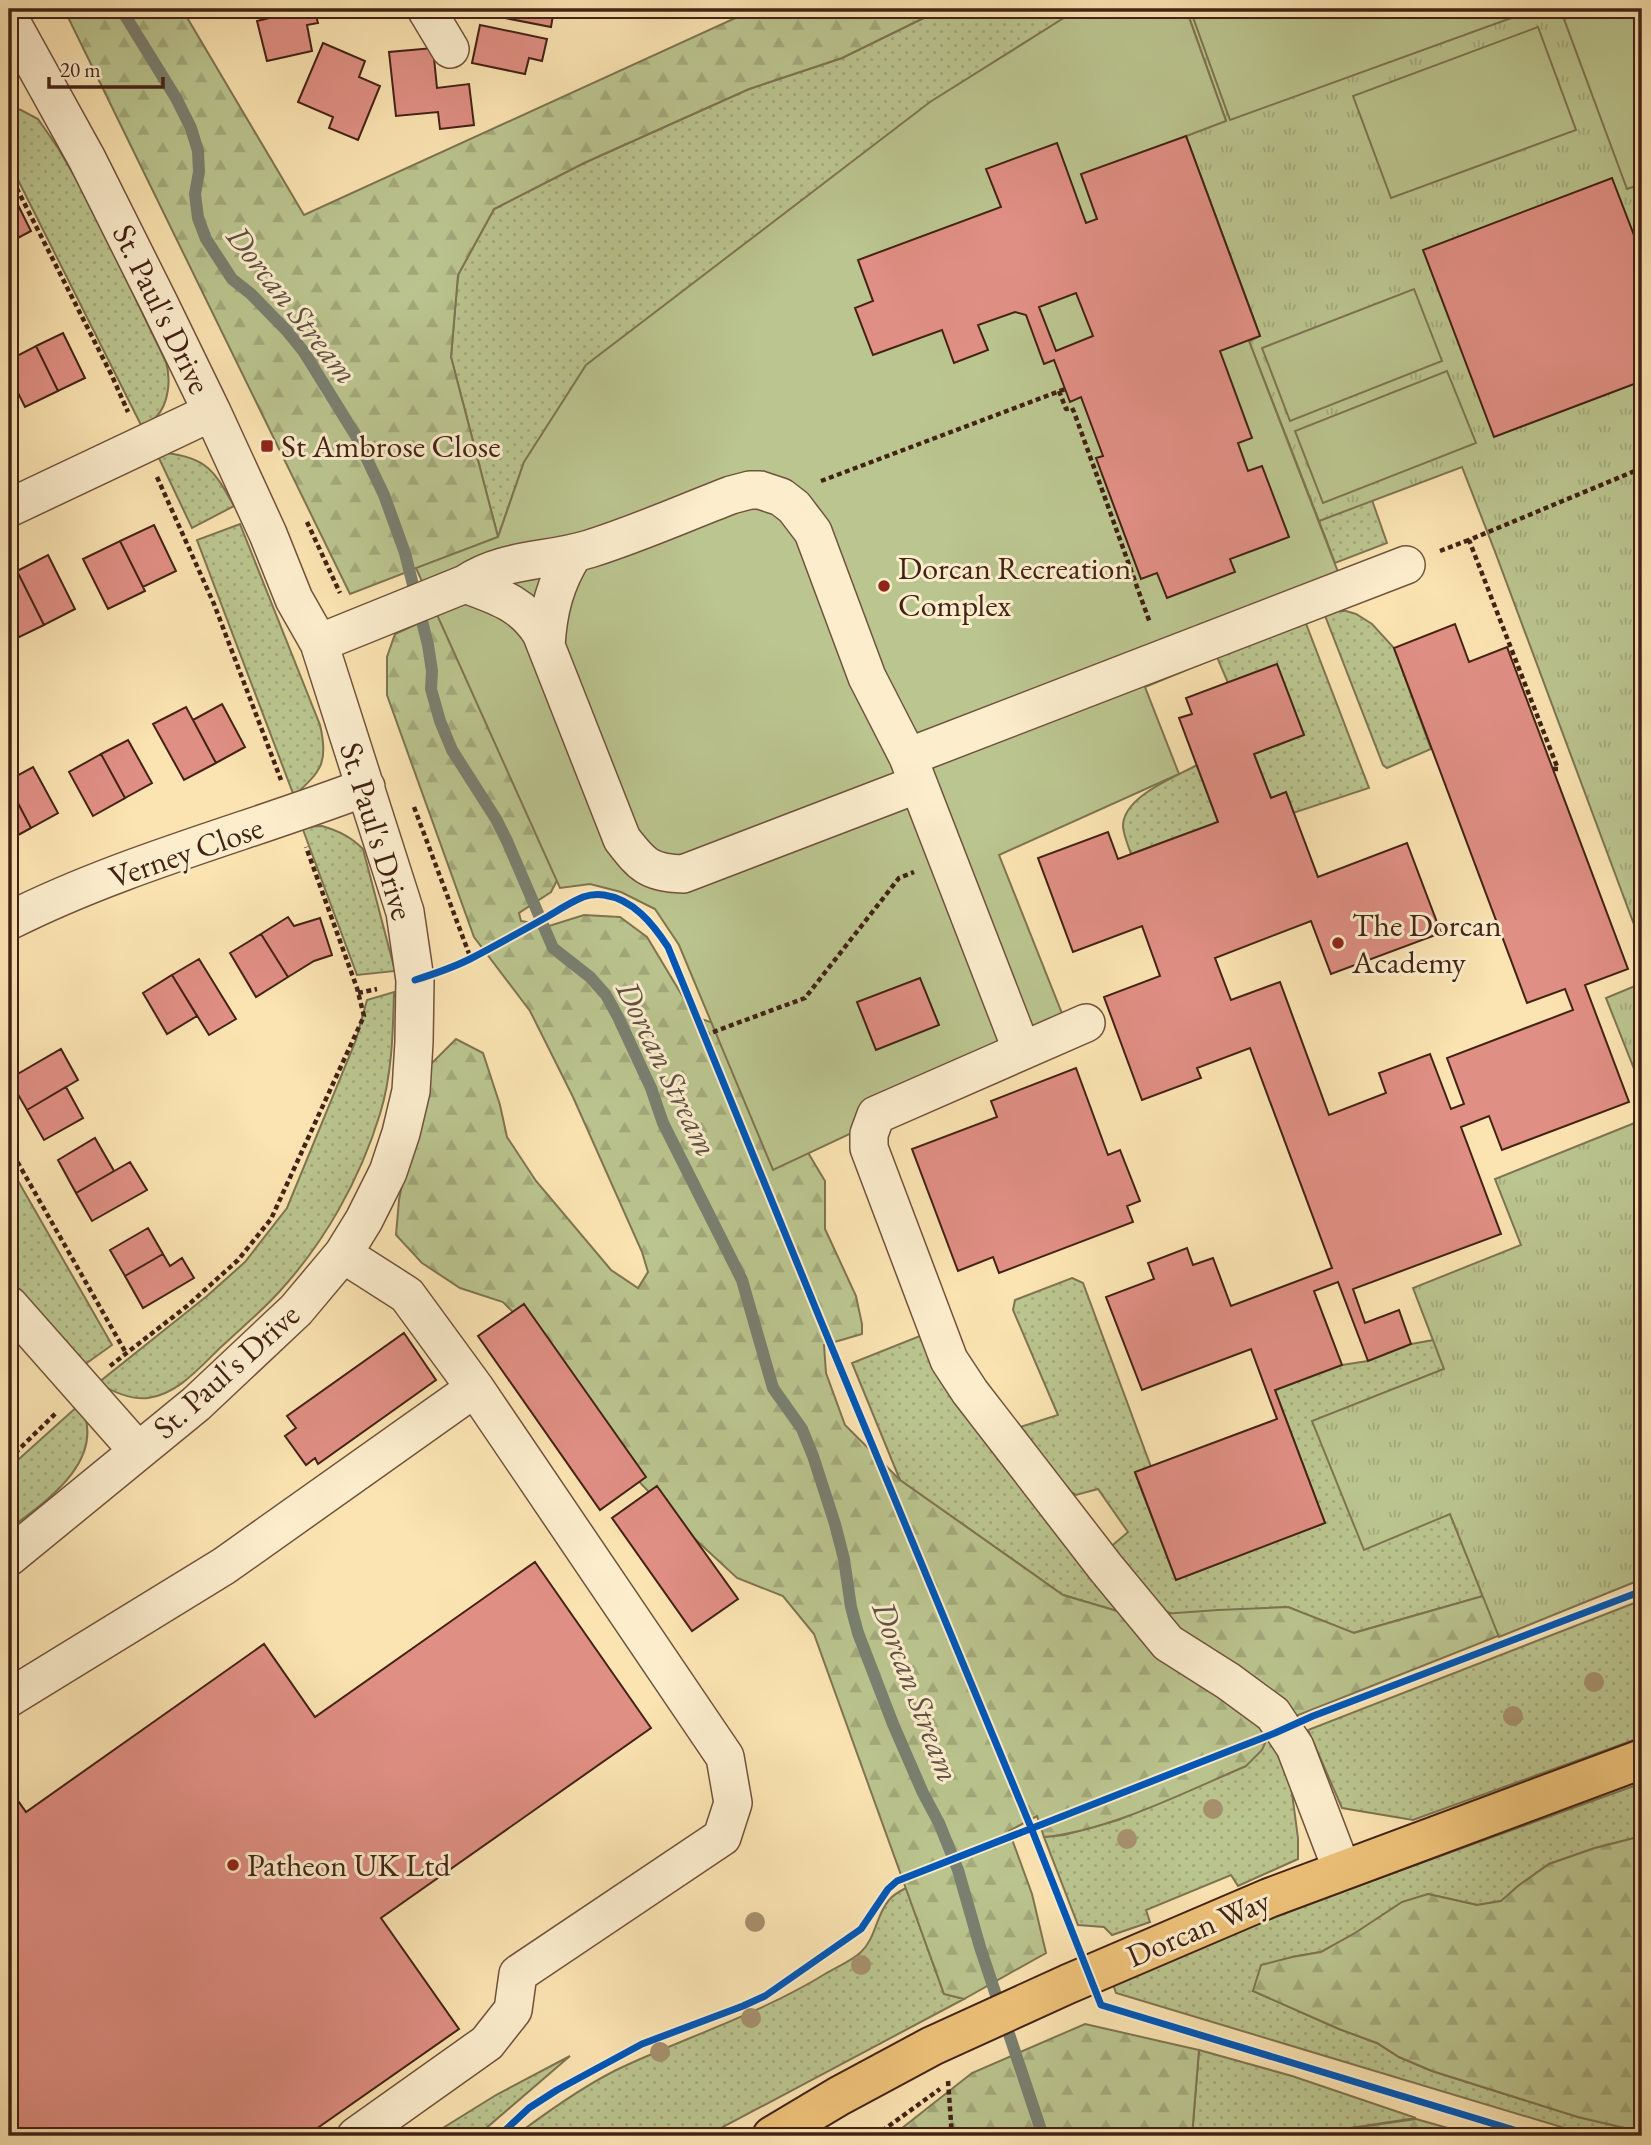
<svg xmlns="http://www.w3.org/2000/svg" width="1651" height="2145" viewBox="0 0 1651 2145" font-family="'EB Garamond',serif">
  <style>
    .grass { fill: url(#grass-dots); stroke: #7f7452; stroke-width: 2 }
    .forest { fill: url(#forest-firs); stroke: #7f7452; stroke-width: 2 }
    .park { fill: url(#park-tufts); stroke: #7f7452; stroke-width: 2 }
    .garden { fill: #bbc58f; stroke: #7f7452; stroke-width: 2 }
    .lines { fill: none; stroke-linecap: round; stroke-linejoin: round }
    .stream { stroke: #7a8071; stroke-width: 12 }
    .building { fill: #e08f84; stroke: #432216; stroke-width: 2; fill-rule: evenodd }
    .minor-casing { stroke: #71523d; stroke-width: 40 }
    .major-casing { stroke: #432216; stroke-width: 42 }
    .path { stroke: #432216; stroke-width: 4.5; stroke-dasharray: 5 3.5; stroke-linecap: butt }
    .minor { stroke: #fcedcd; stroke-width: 37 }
    .major { stroke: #eec279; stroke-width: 38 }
    .cycleway-casing { stroke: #fcedcd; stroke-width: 11 }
    .cycleway { stroke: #0057b8; stroke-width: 7 }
    .tree { fill: #a6906d }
    .poi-dot { fill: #8f2418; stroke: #fcedcd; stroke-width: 2.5 }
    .labels { text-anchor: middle; stroke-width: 6; stroke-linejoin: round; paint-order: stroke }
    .street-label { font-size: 32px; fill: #432216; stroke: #fcedcd }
    .poi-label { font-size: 32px; fill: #432216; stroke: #fcedcd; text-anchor: start }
    .water-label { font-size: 33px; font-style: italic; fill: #5f5144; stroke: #fcedcd }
  </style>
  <defs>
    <pattern id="grass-dots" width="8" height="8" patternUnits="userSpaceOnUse" patternTransform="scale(1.75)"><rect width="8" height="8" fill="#bbc58f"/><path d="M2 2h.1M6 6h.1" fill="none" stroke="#a2a97b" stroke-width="1.8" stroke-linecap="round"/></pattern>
    <pattern id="forest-firs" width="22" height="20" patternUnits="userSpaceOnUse" patternTransform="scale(1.75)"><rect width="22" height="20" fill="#bbc58f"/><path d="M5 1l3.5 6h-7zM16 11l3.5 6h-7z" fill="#a2a97b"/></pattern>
    <pattern id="park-tufts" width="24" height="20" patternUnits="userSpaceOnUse" patternTransform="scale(1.75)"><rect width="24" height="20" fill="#bbc58f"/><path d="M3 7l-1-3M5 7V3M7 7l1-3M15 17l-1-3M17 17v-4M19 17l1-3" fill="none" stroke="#a2a97b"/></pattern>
  </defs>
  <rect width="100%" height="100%" fill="#fbe4b2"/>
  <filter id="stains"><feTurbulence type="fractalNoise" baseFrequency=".00286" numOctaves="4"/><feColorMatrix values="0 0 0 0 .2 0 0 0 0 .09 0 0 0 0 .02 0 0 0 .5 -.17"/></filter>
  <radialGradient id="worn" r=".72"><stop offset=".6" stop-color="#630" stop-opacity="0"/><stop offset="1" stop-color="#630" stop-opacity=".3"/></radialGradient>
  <!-- grass -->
  <path class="grass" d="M942,9H1097L524,462L498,537L451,357L458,275L494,209L584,163L749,89L842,58Z
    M9,107L21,110L38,119L58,148L85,194L166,362C171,379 169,404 156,417C152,421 146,424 142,427L9,162Z
    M165,453C207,457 215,472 234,506L192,528L157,454Z
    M1372,500L1387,543L1335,563L1319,521Z
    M240,524L320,725C329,763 321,771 294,796L197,540Z
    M1335,611H1346L1356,614L1372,624L1394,648L1431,749L1387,768L1383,765L1324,613Z
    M1305,621L1369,788L1293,813L1286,792L1271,798L1254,754L1304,735L1277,665L1228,683L1217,657Z
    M1197,765L1218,822L1131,854C1128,845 1124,836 1123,827C1122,797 1175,777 1197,765Z
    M322,826C339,831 351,837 363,849L395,971L357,975L302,827Z
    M394,992C393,1033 392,1075 380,1114C360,1179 325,1242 279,1292C261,1312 240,1329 221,1347C200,1367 178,1394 148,1398C130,1400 113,1392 98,1383L207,1296L245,1262L287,1208L356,1040L367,1000Z
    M9,1165L112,1345L84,1365L9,1282Z
    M1072,1278L1083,1283L1151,1467L1135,1473L1176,1580L1325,1523L1275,1390L1342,1365L1368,1361L1411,1344L1434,1340L1444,1369L1313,1421L1450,1514L1483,1596L1353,1633L1288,1607L1172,1614L1157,1607L1107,1550L1128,1532L1098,1489L1076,1495L1070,1491L1017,1428L1058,1415L1013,1310L1015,1300Z
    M930,1332L1134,1616L1063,1595L900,1480L852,1363Z
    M80,1404C109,1459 47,1501 9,1529V1468Z
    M1642,1600V1737L1413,1820L1342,1808L1308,1730Z
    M1272,1725L1290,1778L1298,1838V1859L1238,1886L1231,1875L1146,1910L1150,1922L1112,1935L1104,1927L1078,1925L1044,1837L1064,1835L1118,1820L1246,1766Z
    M1642,1783V1836L1595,1848L1549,1864L1518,1886L1502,1901L1477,1905L1428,1894L1321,1952L1292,1957L1253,1991L1339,2029L1377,2043L1399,2057L1432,2071L1578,2117L1642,2132V2136H1591L1116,1993L1113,1984L1272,1917Z
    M906,1888L944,1994L964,1999L706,2136H515C547,2112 590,2081 627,2065C693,2035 763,2012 825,1974C836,1967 852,1961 861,1952C876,1938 876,1915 889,1900C893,1895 900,1891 906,1888Z
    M1199,2050L1292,2076L1416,2118L1311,2134L1308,2136H1192Z
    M570,2056L477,2136H430L496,2095Z"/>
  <!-- forest -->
  <path class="forest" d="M64,9H182L304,215L755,9H942L842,58L749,89L584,163L494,209L458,275L451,357L498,537L350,594Z
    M452,608L569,857L551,892L519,913L521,921L549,926L584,915L620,917L647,937L695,1017L741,1032L795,1131L825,1181V1229L856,1296L862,1324V1334L824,1345L826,1373L845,1425L900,1480L1063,1595L1134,1616L1218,1610L1288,1607L1354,1633L1483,1596L1642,1579L1273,1725L1262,1750L1246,1766C1185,1792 1109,1831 1044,1837L1037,1816L1009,1831L1032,1894L1046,1953L964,1999L944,1994L814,1634L783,1596L737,1578L681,1526L580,1419L534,1334L503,1302L460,1288L422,1263L396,1235L399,1200L424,1071L456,1039L483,1053L500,1105L507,1137L536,1181L611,1270L638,1288L648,1272L642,1252L573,1097L530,1011L474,937L387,695V657L395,634Z
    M1642,1836V2132L1578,2117L1432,2071L1399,2057L1377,2043L1339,2029L1253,1991L1261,1965L1292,1957L1321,1952L1355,1933L1402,1902L1428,1894L1477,1905L1501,1901L1518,1886L1549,1864L1595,1848Z
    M1085,2024L1199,2050L1192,2136H892L972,2073Z
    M1416,2119L1476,2136H1308L1311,2134Z"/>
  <!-- park -->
  <path class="park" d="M1186,9H1642V946L1494,549L1462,467L1319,521L1249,341L1260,336L1186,136L1226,121Z
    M1642,983V1089L1606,998Z
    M1642,1120V1579L1499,1637L1450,1514L1364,1550L1312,1421L1444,1369L1413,1288L1521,1245L1495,1179Z"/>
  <!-- garden -->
  <path class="garden" d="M1078,9H1186L1226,121L1186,136L1260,336L1249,341L1350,603L1145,687L1179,774L999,855L1069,1031L773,1170L679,945L655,909L621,892L590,884L560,888L416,568L498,537L524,462L586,365L930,102Z
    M1190,9H1536L1230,120Z
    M1591,9H1642V184L1627,189L1564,19Z
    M1538,27L1576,130L1391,198L1353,96Z
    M1414,289L1442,361L1290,421L1262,348Z
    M1447,371L1476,443L1323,503L1295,431Z"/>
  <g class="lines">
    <!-- stream -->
    <path class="stream" d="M121,9L176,98L191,128L198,151L199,172L195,194L198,218L206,239L232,279L251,294L287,331L304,352L356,436L384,495L405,553L428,645L432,671L431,689L440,721L452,750L496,819L507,841L553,948L590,977L606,995L618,1017L651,1088L663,1123L742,1280L773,1388L802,1429L813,1456L835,1524L844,1559L851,1607L858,1633L893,1724L923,1793L939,1823L958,1870L980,1947L1043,2136"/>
  </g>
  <!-- building -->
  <path class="building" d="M289,9H314L318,23L307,25L312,51L267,61L257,21L290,13Z
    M480,9H554L551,27L479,13Z
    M480,25L547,39L542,61L529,58L525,74L472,63Z
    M323,43L365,61L359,77L380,86L358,140L329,128L333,117L298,102Z
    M433,48L437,88L469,84L474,125L440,129L438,112L396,116L389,52Z
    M1186,136L1260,336L1220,351L1252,438L1238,443L1248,471L1262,466L1289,537L1230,559L1235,572L1167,598L1157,573L1141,579L1096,458L1103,456L1081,397L1070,402L1054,360L1044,364L1026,315L1015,312L978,325L988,350L954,363L942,330L873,355L855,308L873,301L858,260L1001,207L986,169L1057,143L1086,223L1097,219L1081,174ZM1076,293L1093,336L1056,351L1039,307Z
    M1612,178L1642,256V381L1494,437L1423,250Z
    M9,187L31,231L14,240L9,229Z
    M63,333L85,378L58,391L36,346Z
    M36,346L58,391L25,407L9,375V360Z
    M154,525L176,571L143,587L120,541Z
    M120,541L145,591L108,609L83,559Z
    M48,555L75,609L44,625L17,571Z
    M17,571L44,625L9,642V575Z
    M1455,624L1469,662L1507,647L1628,969L1585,985L1629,1102L1502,1150L1489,1116L1461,1127L1501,1234L1353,1289L1365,1323L1399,1310L1411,1344L1368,1361L1338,1282L1314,1291L1342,1365L1275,1390L1325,1523L1176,1580L1135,1472L1277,1419L1251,1349L1142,1390L1106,1297L1154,1279L1148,1263L1187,1248L1193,1265L1213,1258L1231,1306L1332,1268L1250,1048L1197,1068L1201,1078L1142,1100L1104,997L1160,976L1142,926L1073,952L1038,858L1108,832L1118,859L1218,822L1179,718L1192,714L1186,698L1277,664L1304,735L1254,754L1271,798L1286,792L1318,877L1407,843L1441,933L1331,974L1311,921L1215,958L1231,1000L1280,982L1329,1115L1386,1093L1379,1073L1430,1054L1451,1109L1464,1104L1447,1058L1573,1010L1565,989L1527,1003L1394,648Z
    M222,704L245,747L216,763L193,720Z
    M186,707L216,763L184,780L153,724Z
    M128,740L152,783L125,798L101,754Z
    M101,754L125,798L93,816L69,772Z
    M33,767L58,813L31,828L9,786V780Z
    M9,786L31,828L9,840Z
    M288,917L294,926L320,918L332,955L314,961L288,977L261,934Z
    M261,934L288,977L256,997L230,953Z
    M199,959L236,1019L209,1035L172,975Z
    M172,975L197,1016L167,1034L143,993Z
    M920,978L939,1025L876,1050L857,1002Z
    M61,1049L78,1080L27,1110L9,1079Z
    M1076,1068L1108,1155L1120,1150L1140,1201L1127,1206L1133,1222L999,1273L993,1257L958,1271L912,1149L997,1117L991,1101Z
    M66,1087L83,1118L44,1140L27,1110Z
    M95,1138L114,1171L76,1193L58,1160Z
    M130,1162L147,1190L92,1221L76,1193Z
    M148,1228L163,1254L125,1276L110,1250Z
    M163,1254L170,1266L182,1258L194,1278L143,1308L125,1276Z
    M524,1304L646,1477L600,1510L478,1336Z
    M404,1333L436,1380L318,1464L315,1458L306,1465L285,1436L296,1428L287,1416Z
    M657,1486L738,1599L692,1631L612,1518Z
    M535,1562L651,1728L381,1918L459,2029L306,2136H9V1788L26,1812L264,1644L315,1717Z"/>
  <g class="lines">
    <!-- minor casing -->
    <g class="minor-casing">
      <path id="minor" d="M426,9L450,49
        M9,18L87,159L159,303L212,412L268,534L294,599L319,643L405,912L415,980L414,1042L411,1091L401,1133L388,1172L364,1220L343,1254L296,1310L196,1404L9,1557
        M9,508L212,412
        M465,584C497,596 522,603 541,633L622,839C642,865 649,873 683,874L918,784
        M319,643L465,584C503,558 547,562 589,549C637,534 684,513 731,495L750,490H760L781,497L794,507L813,532L867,677L908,757L1022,1051
        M546,646C548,611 555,583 574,553
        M908,757L1406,565
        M9,921C122,864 248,832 366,787
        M1086,1023L876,1115L869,1134V1148L949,1360L970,1392L1106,1568L1168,1643L1228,1681L1273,1714L1295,1747L1342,1870
        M343,1254L407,1295L475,1388L725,1757L733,1803L722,1837L518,1974L513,2010L487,2043L356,2136
        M9,1305L138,1451
        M9,1698L224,1566L475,1388"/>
    </g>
    <!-- major casing -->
    <g class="major-casing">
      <path id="major" d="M772,2136L839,2096L932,2046L1068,1984L1269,1898L1642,1759"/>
    </g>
    <!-- path -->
    <path class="path" d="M9,173L112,376L128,412
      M1059,391L1066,409L1072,408L1074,412L1150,623
      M157,477L214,604L281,780
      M821,481L1065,389
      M307,522L340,593
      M1440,551L1469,540
      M1553,769H1558L1469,540L1642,468
      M414,807L471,959
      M358,993L377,989
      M705,1035L805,998L899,878L914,872
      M9,1147L126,1353
      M110,1366L187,1306L238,1260L271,1219L364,1016L357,988L306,847
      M9,1459L56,1413
      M948,2081L952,2136
      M875,2136L940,2089"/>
    <!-- minor -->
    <use href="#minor" class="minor"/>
    <!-- major -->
    <use href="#major" class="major"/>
    <!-- cycleway casing -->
    <g class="cycleway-casing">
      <path id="cycleway" d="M415,980C434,974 452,968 470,959C495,946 520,932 545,918C557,911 569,903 583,897C589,895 597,894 604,895C633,899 653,924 668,947L820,1319L1032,1830L1101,2005L1534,2136
        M499,2136L529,2108L557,2090L642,2044L743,2006L765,1996L861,1929L888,1889L897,1881L1275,1733L1313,1716L1642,1591"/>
    </g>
    <!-- cycleway -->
    <use href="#cycleway" class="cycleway"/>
  </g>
  <!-- trees -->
  <g class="tree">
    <circle cx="1594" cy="1682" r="10"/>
    <circle cx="1513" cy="1716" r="10"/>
    <circle cx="1213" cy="1809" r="10"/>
    <circle cx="1127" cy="1839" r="10"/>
    <circle cx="755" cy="1922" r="10"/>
    <circle cx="861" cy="1965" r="10"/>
    <circle cx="751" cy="2018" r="10"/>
    <circle cx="660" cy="2052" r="10"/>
  </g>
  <!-- markers -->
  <g class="poi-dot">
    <rect x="260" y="439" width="14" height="14" rx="3.5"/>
    <circle cx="884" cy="586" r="7"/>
    <circle cx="1338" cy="943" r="7"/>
    <circle cx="233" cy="1865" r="7"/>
  </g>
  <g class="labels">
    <!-- street labels -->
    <g class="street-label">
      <text transform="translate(162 309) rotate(64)" y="11">St. Paul's Drive</text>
      <text transform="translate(377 831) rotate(73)" y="11">St. Paul's Drive</text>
      <text transform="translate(186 852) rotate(-19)" y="11">Verney Close</text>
      <text transform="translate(226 1371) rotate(-42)" y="11">St. Paul's Drive</text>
      <text transform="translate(1198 1928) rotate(-23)" y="11">Dorcan Way</text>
    </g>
    <!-- poi labels -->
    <g class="poi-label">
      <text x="281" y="457">St Ambrose Close</text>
      <text x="898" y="579">Dorcan Recreation<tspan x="898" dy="37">Complex</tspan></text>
      <text x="1352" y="936">The Dorcan<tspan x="1352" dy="37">Academy</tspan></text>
      <text x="247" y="1876">Patheon UK Ltd</text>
    </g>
    <!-- water labels -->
    <g class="water-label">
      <text transform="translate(293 304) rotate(52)" y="12">Dorcan Stream</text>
      <text transform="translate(668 1068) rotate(64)" y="12">Dorcan Stream</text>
      <text transform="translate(917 1691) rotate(69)" y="12">Dorcan Stream</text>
    </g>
  </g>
  <!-- margin -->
  <rect width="1651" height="2145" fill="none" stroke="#fbe4b2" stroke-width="35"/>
  <rect x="10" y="10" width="1630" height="2124" fill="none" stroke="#432216" stroke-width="3.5"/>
  <rect x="18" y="18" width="1616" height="2110" fill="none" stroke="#432216" stroke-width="2"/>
  <!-- scale -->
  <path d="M49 77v10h114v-10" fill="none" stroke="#432216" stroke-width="3.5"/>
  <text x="60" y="77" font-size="21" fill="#432216" stroke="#fcedcd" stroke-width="5" paint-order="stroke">20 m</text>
  <rect width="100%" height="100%" filter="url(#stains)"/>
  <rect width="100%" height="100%" fill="url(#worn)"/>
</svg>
